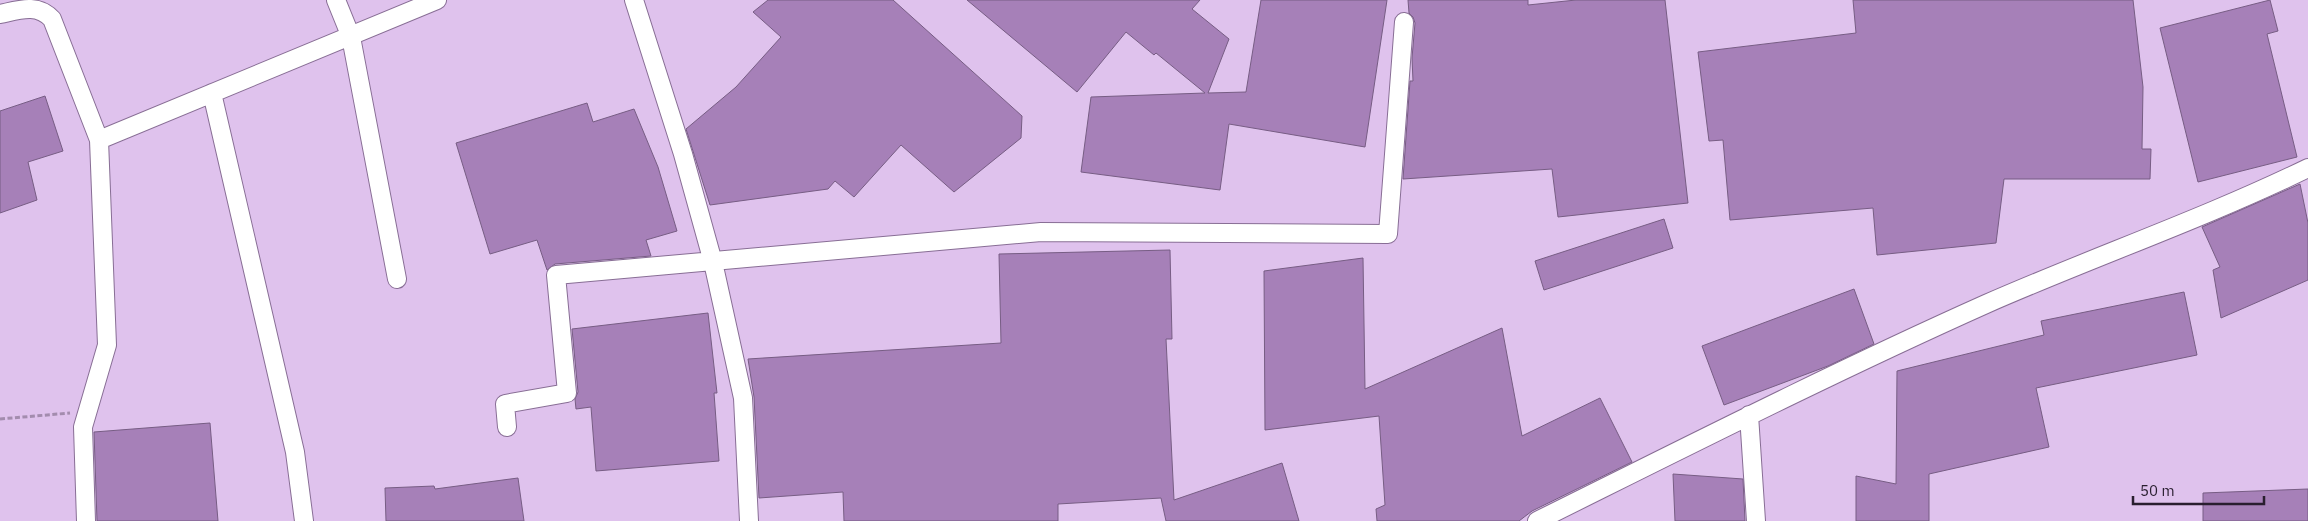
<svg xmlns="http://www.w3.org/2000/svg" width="2308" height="521" viewBox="0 0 2308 521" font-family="'IBM Plex Sans',sans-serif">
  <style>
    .building { fill: #a680b8; stroke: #775d84 }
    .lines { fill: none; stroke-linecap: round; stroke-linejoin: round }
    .minor-casing { stroke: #886e95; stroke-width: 20 }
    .path { stroke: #a38cae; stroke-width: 3; stroke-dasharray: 5 2.5; stroke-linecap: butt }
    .minor { stroke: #fff; stroke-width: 18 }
  </style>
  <rect width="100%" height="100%" fill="#dfc2ed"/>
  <!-- building -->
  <path class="building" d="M768,0H893L1022,116L1021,138L954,192L901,145L854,197L835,181L828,189L710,205L686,129L736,87L781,37L753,12Z
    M967,0H1200L1192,9L1229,39L1208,93L1246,92L1261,0H1387L1365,147L1229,124L1220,190L1081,172L1091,97L1205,93L1156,53L1154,55L1126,32L1077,92Z
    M1408,0H1528V5L1576,0H1665L1688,203L1558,217L1552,169L1403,179L1410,81H1413L1412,58L1415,23L1413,17L1409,13Z
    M1853,0H2133L2143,87L2142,149H2151L2150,179H2004L1996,243L1877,255L1873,208L1730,220L1723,140L1709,141L1698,52L1856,33Z
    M2270,0L2278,31L2267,34L2297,157L2198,182L2160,28Z
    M45,96L63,151L28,162L37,200L0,213V111Z
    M587,103L593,122L634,109L658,167L677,231L646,240L651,256L555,264L547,270L537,240L490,254L456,143Z
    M2300,184L2308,223V280L2221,318L2213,270L2220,267L2202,227Z
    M1664,219L1673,248L1544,290L1535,261Z
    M1170,250L1172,339H1166L1174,500L1282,463L1299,521H1166L1161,498L1058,504V521H844L843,492L759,498L754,397L748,359L1001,343L999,254Z
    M1363,258L1365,389L1502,328L1522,436L1600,398L1632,462L1532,511L1519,521H1377L1376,509L1385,505L1379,416L1265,430L1264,271Z
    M1854,289L1874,344L1828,366L1724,405L1702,346Z
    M2184,292L2197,355L2036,388L2049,447L1929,474V521H1856V476L1896,484L1897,371L2044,335L2041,321Z
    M708,313L717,393H714L719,461L596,471L591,407L576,409L575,399L578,392L572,329Z
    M210,423L218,521H97L94,432Z
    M1673,474L1743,479L1745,521H1675Z
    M518,478L524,521H386L385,488L434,486L435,489Z
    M2308,489V521H2203V493Z"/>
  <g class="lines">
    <!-- minor casing -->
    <g class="minor-casing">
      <path id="minor" d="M336,0L351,37L397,279
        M634,0L683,154L713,262L743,398L749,521
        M0,14C19,10 37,3 52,19L99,140
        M212,93L295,452L304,521
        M1749,415L1756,521
        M507,427L505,404L567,393L556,275L1041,232L1388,234L1404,22
        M86,521L83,427L107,345L99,140L437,0
        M1537,521C1686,447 1834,372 1986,304C2093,257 2203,219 2308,168"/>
    </g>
    <!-- path -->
    <path class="path" d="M0,419L70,413"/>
    <!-- minor -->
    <use href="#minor" class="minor"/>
  </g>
  <!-- scale -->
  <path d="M2133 496v8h131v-8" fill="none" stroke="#291e2f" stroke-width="2.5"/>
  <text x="2140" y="496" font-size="15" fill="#291e2f" stroke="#dfc2ed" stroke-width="4" paint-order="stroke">50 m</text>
</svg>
